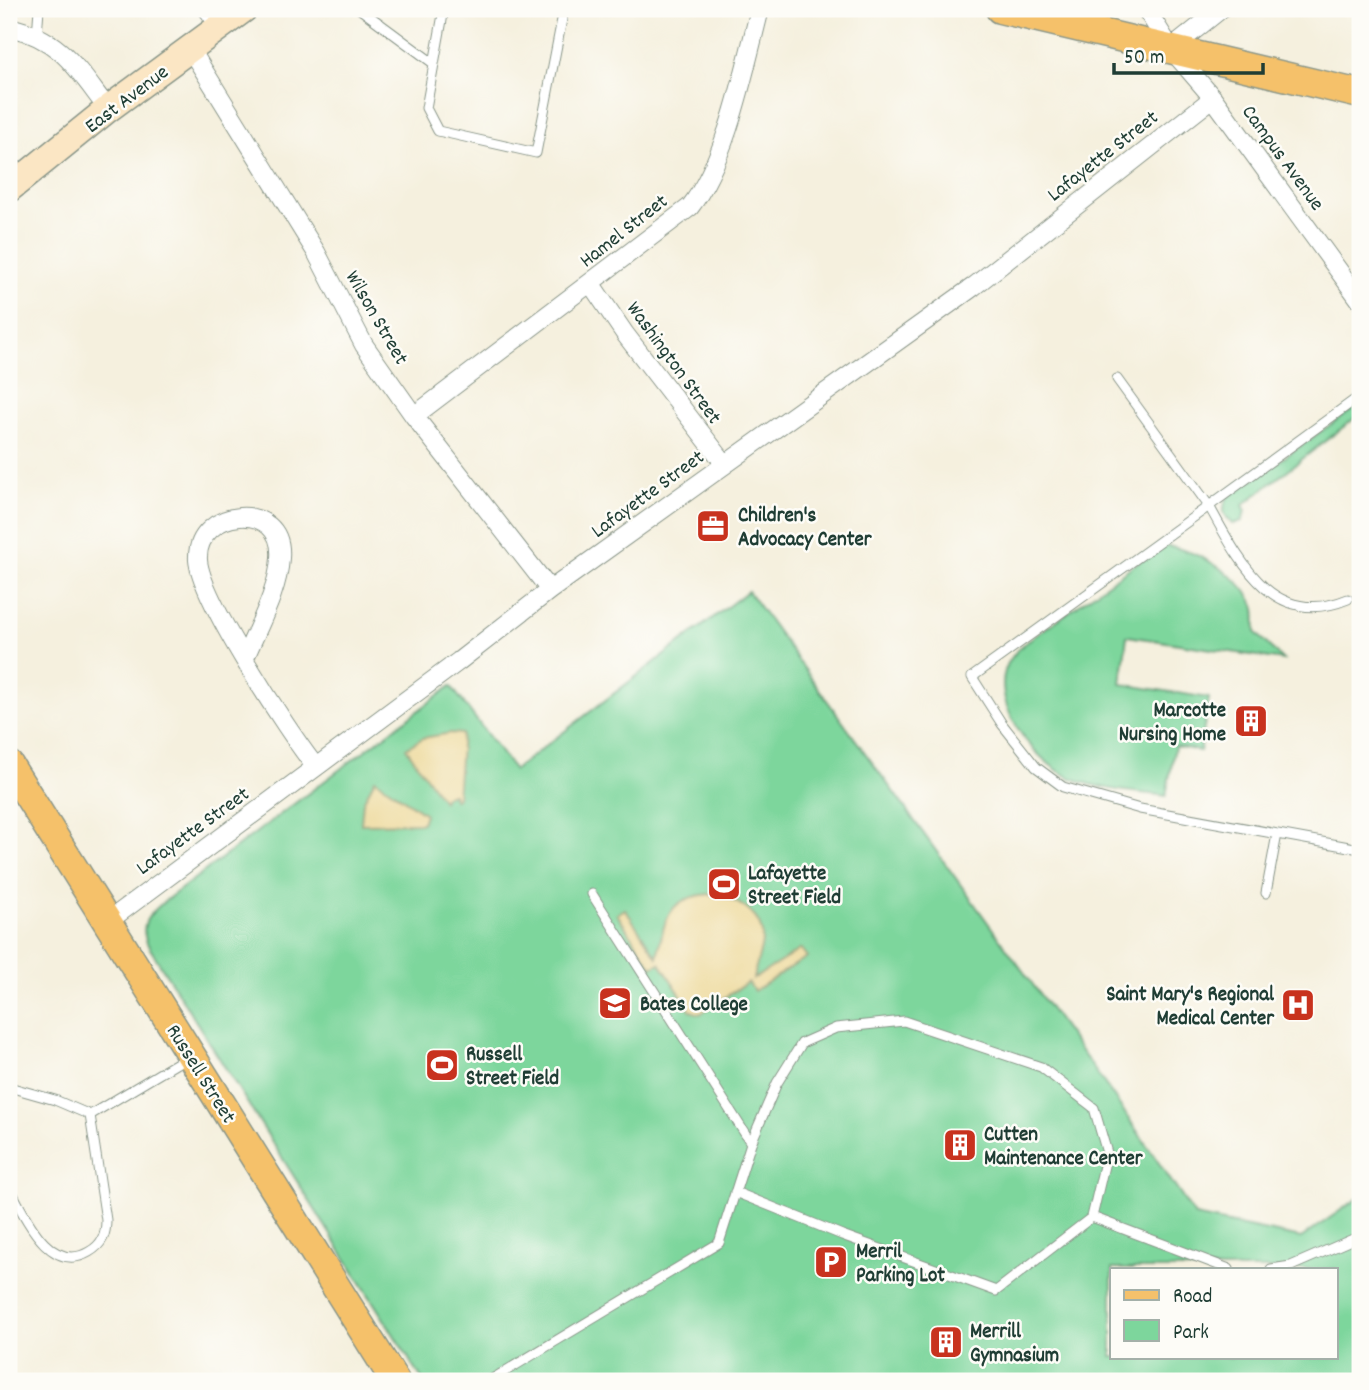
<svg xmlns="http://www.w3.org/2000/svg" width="1369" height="1390" viewBox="0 0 1369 1390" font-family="Dekko,sans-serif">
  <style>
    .green { fill: #7dd69c; stroke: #4e8a68; stroke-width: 2; fill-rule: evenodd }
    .sand { fill: #eeda9e; stroke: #868c69; stroke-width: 2 }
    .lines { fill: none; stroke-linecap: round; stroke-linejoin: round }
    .service-casing { stroke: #8a9689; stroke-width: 11 }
    .minor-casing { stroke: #8a9689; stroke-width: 20 }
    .secondary-casing { stroke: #8a9689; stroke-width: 29 }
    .primary-casing { stroke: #8a9689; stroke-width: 31 }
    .service { stroke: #fff; stroke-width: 9 }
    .minor { stroke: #fff; stroke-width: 18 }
    .secondary { stroke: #fbe6c4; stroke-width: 26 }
    .primary { stroke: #f5c16b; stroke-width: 28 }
    .labels { text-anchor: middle; stroke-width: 5; stroke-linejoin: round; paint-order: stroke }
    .street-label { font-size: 21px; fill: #1f3d34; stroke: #fdfcf7 }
    .poi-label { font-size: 21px; font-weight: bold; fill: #1f3d34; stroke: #fdfcf7; text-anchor: start }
  </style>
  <rect width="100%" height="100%" fill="#fdfcf7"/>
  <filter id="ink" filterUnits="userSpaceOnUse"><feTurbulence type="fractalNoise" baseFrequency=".0143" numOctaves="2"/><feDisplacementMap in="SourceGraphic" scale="14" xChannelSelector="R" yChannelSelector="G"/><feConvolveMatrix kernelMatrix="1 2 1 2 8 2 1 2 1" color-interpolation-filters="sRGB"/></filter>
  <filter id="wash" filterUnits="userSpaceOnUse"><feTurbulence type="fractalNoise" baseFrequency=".00686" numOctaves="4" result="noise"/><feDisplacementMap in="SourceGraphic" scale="28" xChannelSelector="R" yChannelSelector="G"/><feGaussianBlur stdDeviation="1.57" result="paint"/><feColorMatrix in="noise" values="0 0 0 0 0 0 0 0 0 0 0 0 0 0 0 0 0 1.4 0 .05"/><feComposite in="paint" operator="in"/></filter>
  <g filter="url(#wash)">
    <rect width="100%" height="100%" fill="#f5f0de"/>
    <!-- green -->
    <path class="green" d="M1360,404V414L1243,505L1246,511L1242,521L1233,524C1223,515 1221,509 1228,497Z
      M1163,546C1193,548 1242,575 1254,605C1257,612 1255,625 1256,633L1283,660L1127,636L1121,684L1209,698L1200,751L1175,746L1166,796C1134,792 1101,790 1071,778C1034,762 982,696 1012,657C1024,641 1046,628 1062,617C1095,593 1128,567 1163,546Z
      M748,591L1112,1094L1195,1216L1301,1238L1360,1197V1381H423L149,947C137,924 149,914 166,900L451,686L514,770ZM1112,1269H1336V1357H1112Z"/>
    <!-- sand -->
    <path class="sand" d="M451,733L462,734L457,798L454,799L453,794L445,796L443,801L406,748L423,738Z
      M375,779L425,814L422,823L361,824L363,802Z
      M710,894C733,896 765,914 762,941C761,954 755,967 753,979L801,949L807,957L754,991L748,982L700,1014L691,1011L660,963L652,967L617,914L625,909L657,957C665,921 666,897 710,894Z"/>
  </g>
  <g filter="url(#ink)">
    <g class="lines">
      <!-- service casing -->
      <g class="service-casing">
        <path id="service" d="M202,9L215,27
          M360,9L433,63
          M444,9L426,108L438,131L536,153L564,9
          M37,35L39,9
          M1117,379L1209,506L1360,396
          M1348,599C1273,630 1240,562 1209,506L972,677L1002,724L1036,767L1063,787L1140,809L1360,849
          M1266,893L1277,834
          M592,894L751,1143
          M9,1087L55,1100L90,1115L189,1056
          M9,1187C24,1214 49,1275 89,1252C103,1244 106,1234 106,1220L90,1115
          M1092,1217L1229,1269
          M1271,1269L1291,1266L1360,1236
          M489,1381L719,1243L751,1143L777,1083L802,1043L836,1028L904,1021L1041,1067L1094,1108L1107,1153L1092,1217L996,1291L842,1235L735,1192"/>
      </g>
      <!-- minor casing -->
      <g class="minor-casing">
        <path id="minor" d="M1146,9L1171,49L1213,98L1360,300
          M9,27C62,39 77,69 108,109
          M1171,49L1221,9
          M191,50L316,252L364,345L414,416L550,590
          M591,284L625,334L725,464
          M414,416L690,207C727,160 745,67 760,9
          M245,658C258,626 278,592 280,558C285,498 195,508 198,560C201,599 288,732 315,766
          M107,922L459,661L550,590L973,287L1213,98"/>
      </g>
      <!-- secondary casing -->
      <g class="secondary-casing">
        <path id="secondary" d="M9,189L108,109L244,9"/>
      </g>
      <!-- primary casing -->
      <g class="primary-casing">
        <path id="primary" d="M1000,9L1360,94
          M9,765L395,1381"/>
      </g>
      <!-- service -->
      <use href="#service" class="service"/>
      <!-- minor -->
      <use href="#minor" class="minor"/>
      <!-- secondary -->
      <use href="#secondary" class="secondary"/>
      <!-- primary -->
      <use href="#primary" class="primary"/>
    </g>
  </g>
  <!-- icons -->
  <defs>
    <g id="office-square" transform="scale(1.75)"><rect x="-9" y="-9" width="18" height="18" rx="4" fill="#c8321e" stroke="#fdfcf7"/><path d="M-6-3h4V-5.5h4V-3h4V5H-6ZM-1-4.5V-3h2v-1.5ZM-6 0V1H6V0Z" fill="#fff"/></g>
    <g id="building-square" transform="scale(1.75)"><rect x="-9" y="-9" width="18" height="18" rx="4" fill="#c8321e" stroke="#fdfcf7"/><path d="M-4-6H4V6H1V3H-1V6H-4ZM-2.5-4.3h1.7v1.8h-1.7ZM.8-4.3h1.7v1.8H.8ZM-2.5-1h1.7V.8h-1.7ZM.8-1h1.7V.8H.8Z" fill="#fff"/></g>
    <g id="stadium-square" transform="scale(1.75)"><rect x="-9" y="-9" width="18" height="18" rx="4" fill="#c8321e" stroke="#fdfcf7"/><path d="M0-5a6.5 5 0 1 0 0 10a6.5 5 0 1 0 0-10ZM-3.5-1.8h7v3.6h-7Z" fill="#fff"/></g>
    <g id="university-square" transform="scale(1.75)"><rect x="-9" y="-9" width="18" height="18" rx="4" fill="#c8321e" stroke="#fdfcf7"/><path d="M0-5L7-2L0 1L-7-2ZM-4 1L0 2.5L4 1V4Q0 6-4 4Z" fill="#fff"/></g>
    <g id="hospital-square" transform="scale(1.75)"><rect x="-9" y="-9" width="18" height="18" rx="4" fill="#c8321e" stroke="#fdfcf7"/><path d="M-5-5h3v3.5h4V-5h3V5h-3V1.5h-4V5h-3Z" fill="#fff"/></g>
    <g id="parking-square" transform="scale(1.75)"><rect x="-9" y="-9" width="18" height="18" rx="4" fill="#c8321e" stroke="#fdfcf7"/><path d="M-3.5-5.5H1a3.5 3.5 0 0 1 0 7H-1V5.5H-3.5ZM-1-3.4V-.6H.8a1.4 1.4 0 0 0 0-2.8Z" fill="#fff"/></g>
  </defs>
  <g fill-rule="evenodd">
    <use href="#office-square" x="713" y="526"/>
    <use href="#building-square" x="1251" y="721"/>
    <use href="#stadium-square" x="724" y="884"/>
    <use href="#university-square" x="615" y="1003"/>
    <use href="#hospital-square" x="1298" y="1005"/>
    <use href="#stadium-square" x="442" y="1065"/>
    <use href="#building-square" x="960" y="1145"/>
    <use href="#parking-square" x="831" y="1262"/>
    <use href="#building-square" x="946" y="1342"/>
  </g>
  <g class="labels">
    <!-- street labels -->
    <g class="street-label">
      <text transform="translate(126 98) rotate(-37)" y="7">East Avenue</text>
      <text transform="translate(1102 155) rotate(-38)" y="7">Lafayette Street</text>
      <text transform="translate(1284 157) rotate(54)" y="7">Campus Avenue</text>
      <text transform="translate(623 230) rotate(-38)" y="7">Hamel Street</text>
      <text transform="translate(378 317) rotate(60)" y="7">Wilson Street</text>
      <text transform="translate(675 362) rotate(54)" y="7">Washington Street</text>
      <text transform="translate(647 493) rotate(-36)" y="7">Lafayette Street</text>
      <text transform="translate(192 830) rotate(-36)" y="7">Lafayette Street</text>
      <text transform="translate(202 1073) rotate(58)" y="7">Russell Street</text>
    </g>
    <!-- poi labels -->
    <g class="poi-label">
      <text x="738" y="521">Children's<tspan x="738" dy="24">Advocacy Center</tspan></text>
      <text x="1226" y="716" text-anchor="end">Marcotte<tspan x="1226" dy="24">Nursing Home</tspan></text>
      <text x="748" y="879">Lafayette<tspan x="748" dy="24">Street Field</tspan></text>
      <text x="1274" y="1000" text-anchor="end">Saint Mary's Regional<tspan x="1274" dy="24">Medical Center</tspan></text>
      <text x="640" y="1010">Bates College</text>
      <text x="466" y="1060">Russell<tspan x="466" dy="24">Street Field</tspan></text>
      <text x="984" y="1140">Cutten<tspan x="984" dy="24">Maintenance Center</tspan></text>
      <text x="856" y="1257">Merril<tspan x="856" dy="24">Parking Lot</tspan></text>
      <text x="970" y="1337">Merrill<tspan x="970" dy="24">Gymnasium</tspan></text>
    </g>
  </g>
  <!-- margin -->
  <rect width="1369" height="1390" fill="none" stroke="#fdfcf7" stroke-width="35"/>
  <!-- legend -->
  <rect x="1110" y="1268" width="228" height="91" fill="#fdfcf7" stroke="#a4b0a9" stroke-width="2"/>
  <rect x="1124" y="1290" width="35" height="10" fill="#f5c16b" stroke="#a4b0a9" stroke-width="2"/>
  <text x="1173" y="1302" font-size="21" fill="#1f3d34">Road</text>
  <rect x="1124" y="1320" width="35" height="21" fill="#7dd69c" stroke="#a4b0a9" stroke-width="2"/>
  <text x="1173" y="1338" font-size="21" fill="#1f3d34">Park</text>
  <!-- scale -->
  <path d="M1114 63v10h149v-10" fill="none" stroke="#1f3d34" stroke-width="3.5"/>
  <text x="1124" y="63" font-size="21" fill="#1f3d34" stroke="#fdfcf7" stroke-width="5" paint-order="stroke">50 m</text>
</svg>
